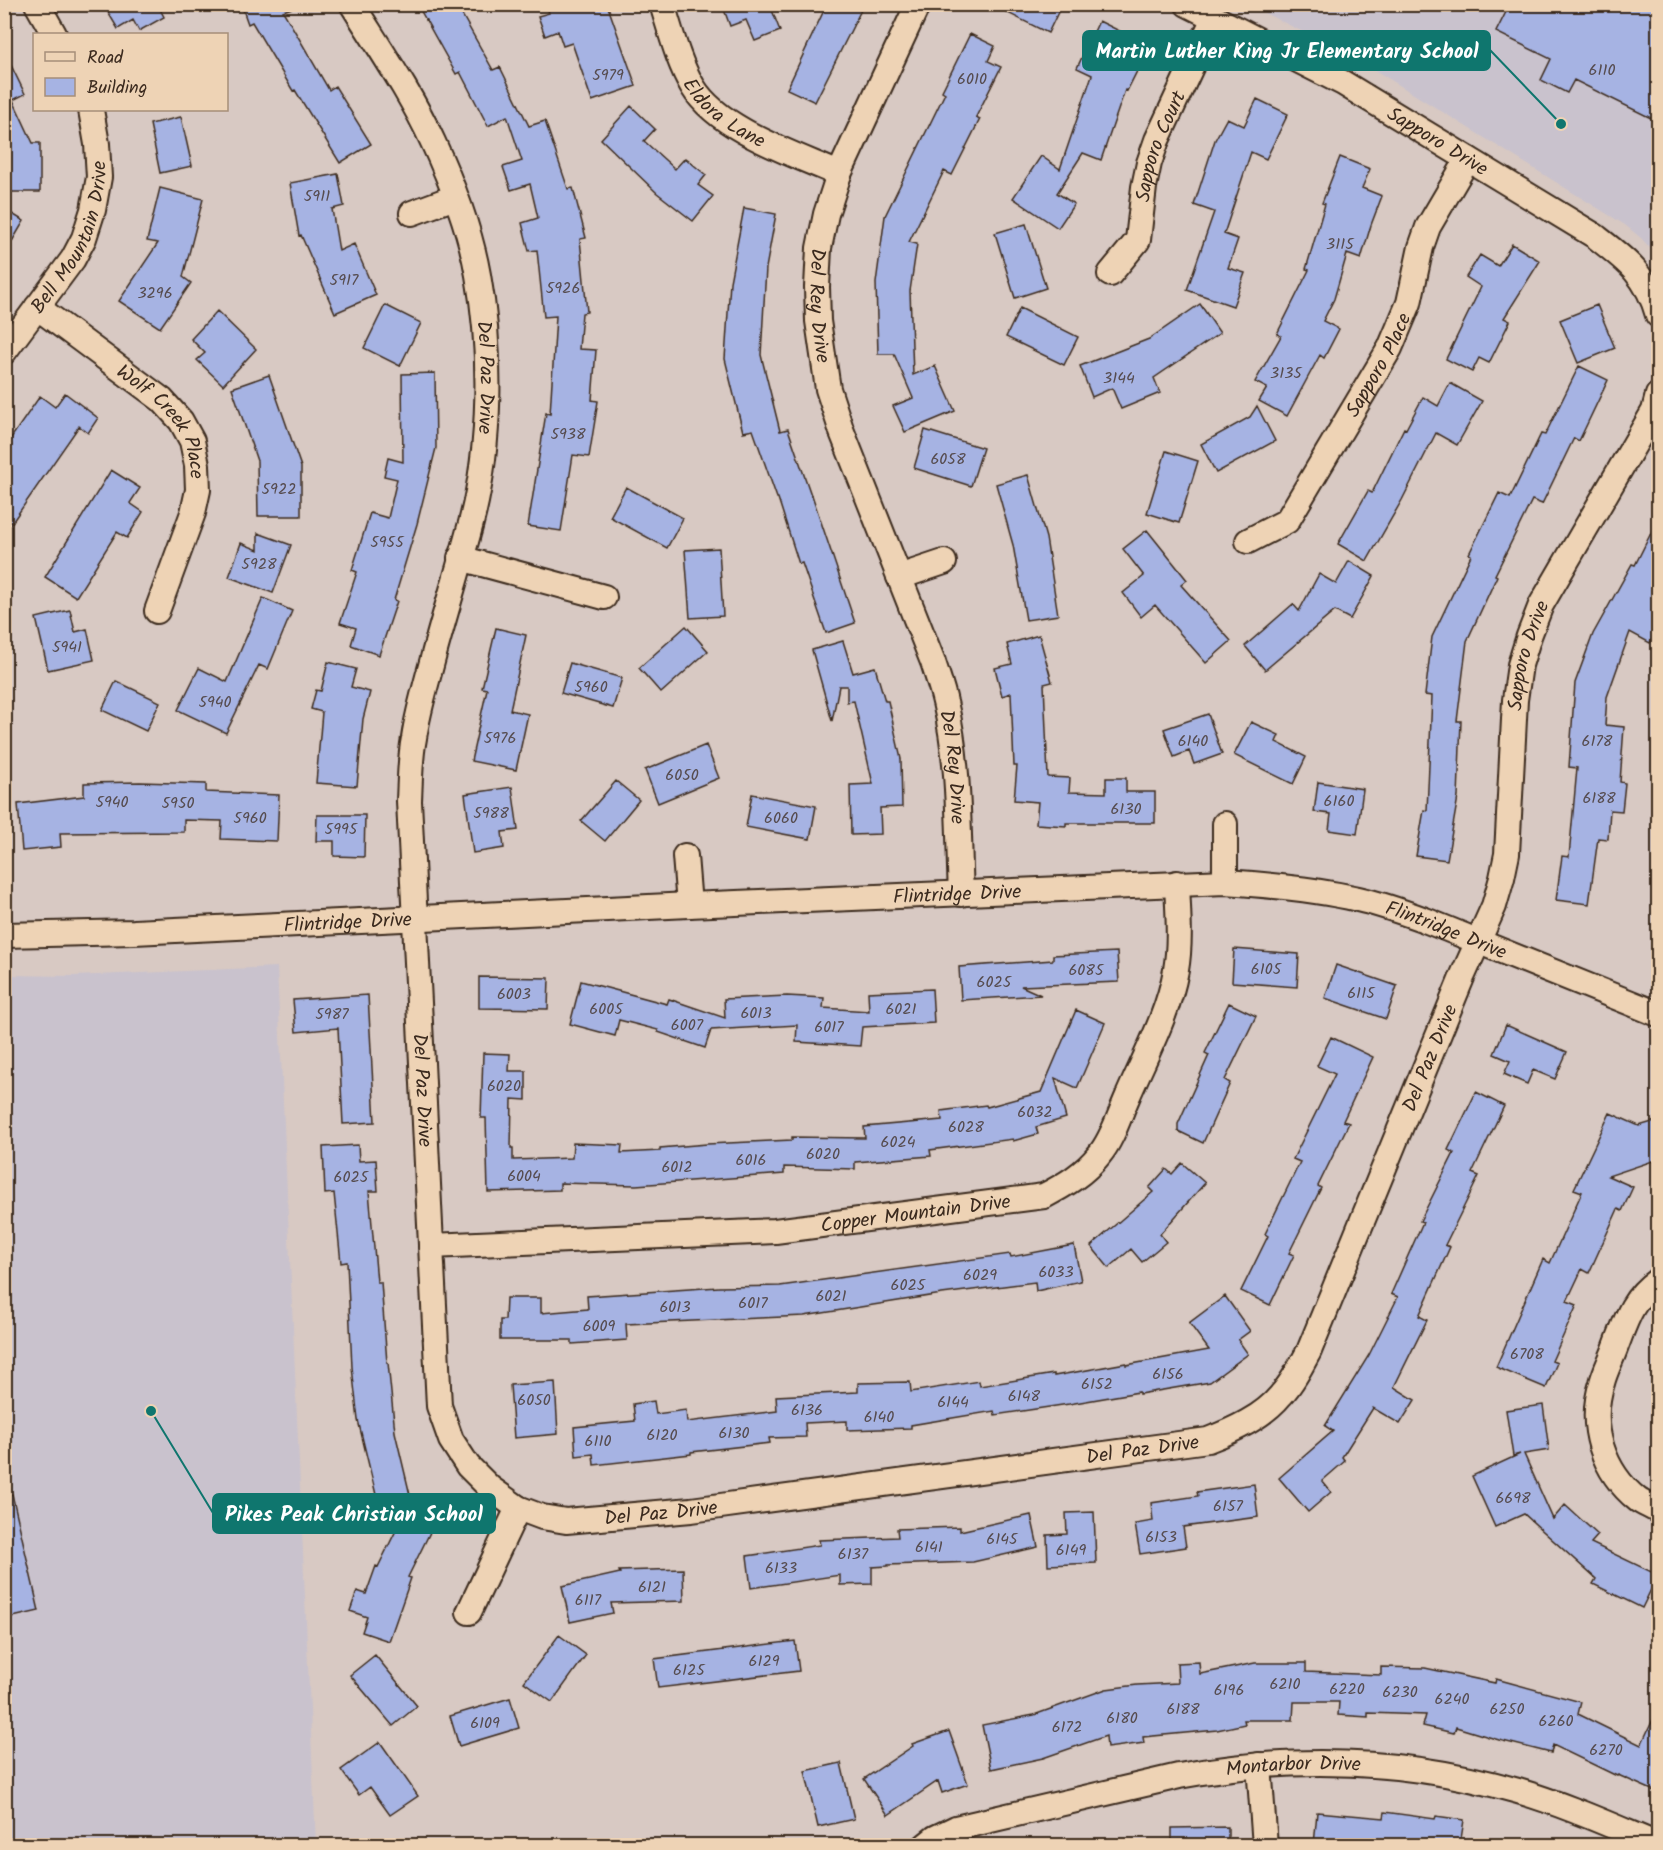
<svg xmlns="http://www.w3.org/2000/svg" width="1663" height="1850" viewBox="0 0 1663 1850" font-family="Kalam,sans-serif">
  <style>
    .built { fill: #c9c2cd }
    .building { fill: #a6b3e3; stroke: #3b2a1e; stroke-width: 1.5 }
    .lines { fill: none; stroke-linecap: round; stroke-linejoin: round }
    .minor-casing { stroke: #3b2a1e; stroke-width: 28 }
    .minor { stroke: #eed3b5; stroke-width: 24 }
    .labels { text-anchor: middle; stroke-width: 4.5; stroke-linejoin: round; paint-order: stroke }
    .number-label { font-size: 16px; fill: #564c4f }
    .street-label { font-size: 20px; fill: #3b2a1e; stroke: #eed3b5 }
    .leader { fill: none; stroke: #0f766e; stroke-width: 2 }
    .callout-dot { fill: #0f766e; stroke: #eed3b5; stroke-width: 2 }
    .callout { fill: #0f766e; stroke: #0f766e; stroke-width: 2 }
    .callout-label { font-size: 21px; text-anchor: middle; font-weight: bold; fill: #fff }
  </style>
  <rect width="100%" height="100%" fill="#d8c9c3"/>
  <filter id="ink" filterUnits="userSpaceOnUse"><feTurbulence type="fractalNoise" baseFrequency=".0167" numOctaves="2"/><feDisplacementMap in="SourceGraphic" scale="12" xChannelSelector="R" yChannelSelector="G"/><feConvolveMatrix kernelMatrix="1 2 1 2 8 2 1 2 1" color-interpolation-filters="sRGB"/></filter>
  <g filter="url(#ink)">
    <!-- built -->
    <path class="built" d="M1248,5H1658V257L1641,238L1625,225L1378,72L1342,51Z
      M277,967L316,1845L5,1846V975L74,976Z"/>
    <!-- building -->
    <path class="building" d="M103,4H159L158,5L164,17L139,31L133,20L118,29Z
      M241,4H294L295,7L283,11L329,90L335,86L371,144L340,163L295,90L293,91L252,22L248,24Z
      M417,4H456L493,70L500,67L529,126L545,121L568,189L573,188L586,238L580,239L587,312L582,313L579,349L596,350L592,400L598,401L589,457L573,455L561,531L528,526L546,413L550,414L556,316L544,317L537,250L529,251L522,223L538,218L530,184L511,190L503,167L522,161L507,116L488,126L460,72L456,74Z
      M546,4H607L636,86L592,101L572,43L563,46L558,31L545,36L538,16L549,13Z
      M722,4H782L783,6L772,10L780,31L755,41L746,20L730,26Z
      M827,4H864L815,102L787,89Z
      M990,4H1062L1048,33Z
      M1510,4H1659V122L1574,80L1567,93L1541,80L1551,59L1496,32Z
      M1099,21L1132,37L1121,61L1138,69L1127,91L1125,90L1101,160L1083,153L1057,193L1074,204L1058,228L1013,198L1041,156L1060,169L1092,75L1077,68Z
      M970,34L995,46L988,61L1001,67L976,117L980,119L952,175L944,171L909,242L917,244L910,291L913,375L935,366L955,411L905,432L893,406L913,398L894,354H878L876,283L885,216L945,93L942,91Z
      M4,51L25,94L13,100L33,143H40V192H6Z
      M1257,99L1288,114L1266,159L1251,152L1224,234L1238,239L1228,268L1245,273L1233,306L1187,290L1214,212L1194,205L1215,140L1227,118L1244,126Z
      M631,106L655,129L644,141L675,169L685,158L706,175L698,185L713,196L693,221L657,193L601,139Z
      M181,117L192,166L160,173L150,124Z
      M1340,157L1370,169L1362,188L1382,196L1371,225L1361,259L1347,254L1334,299L1323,321L1339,329L1324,358L1320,355L1287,416L1259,401L1267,388L1255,382L1281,336L1277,334L1309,270L1306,269L1325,204L1322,203Z
      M338,174L344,206L332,209L339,251L354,244L376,295L335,313L301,235L299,236L290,183Z
      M160,188L203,199L183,277L191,283L160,328L119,301L158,243L147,241Z
      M744,208L776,214L766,268L761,355L780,431L788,429L811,495H812L855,623L826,633L802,563L799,564L778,498H777L753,430L743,432L725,359L730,282Z
      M4,209L24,221L4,255Z
      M1026,224L1046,288L1015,298L995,233Z
      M1512,244L1540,261L1504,318L1510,321L1489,363L1479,358L1472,372L1446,359L1481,287L1466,277L1480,255L1498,266Z
      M1200,304L1220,333L1154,378L1160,393L1121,409L1112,388L1092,397L1080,366L1149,339Z
      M385,305L421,323L400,366L364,348Z
      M1597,305L1615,348L1578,363L1560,320Z
      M1020,308L1078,337L1064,365L1006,337Z
      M217,311L256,349L223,385L197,360L205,353L191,339Z
      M1579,366L1608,380L1579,441L1574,438L1542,504L1532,500L1495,575L1497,576L1467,641L1457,721H1461L1458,797L1447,860L1416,856L1424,810L1427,811L1432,696L1425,695L1432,637L1471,555L1469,554L1499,493L1510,498L1541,434L1545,435Z
      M435,373L436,448L417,524L394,600L397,601L379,655L351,645L356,628L340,623L357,572L352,570L370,513L388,518L397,479L384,476L388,458L403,462L402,374Z
      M269,375L301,467V516H258L257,461L232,388Z
      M1450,383L1482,401L1457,445L1436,433L1402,500L1367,561L1338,544L1368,491L1372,493L1404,428L1406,429L1423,397L1438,406Z
      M65,393L98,418L88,433L79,426L4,534V448L40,396L55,407Z
      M1257,406L1275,441L1216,473L1201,444L1250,417Z
      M925,430L983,448L971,486L914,468Z
      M1166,451L1198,461L1179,523L1147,513Z
      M111,470L140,488L130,503L143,512L127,538L117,532L76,597L45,577Z
      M1028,475L1046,538L1058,615L1026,620L1013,545L996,484Z
      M626,487L683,518L667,548L610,517Z
      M1659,517V627L1650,643L1630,632L1607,697L1605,725L1624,727L1620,782L1625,783L1622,811L1610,810L1608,839L1598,838L1589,904L1556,900L1562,856L1569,857L1577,768L1569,767L1575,683L1593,634L1632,564L1635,565Z
      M1147,530L1187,580L1181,585L1231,641L1206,663L1155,605L1141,617L1123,593L1144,576L1123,549Z
      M258,533L291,545L273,593L229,577L241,543L258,550Z
      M719,548L723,616L690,618L685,550Z
      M1349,561L1374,576L1350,619L1335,611L1265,670L1245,646L1293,604L1299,611L1319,574L1336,584Z
      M263,598L292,611L268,669L259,665L226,733L178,710L199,668L227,682Z
      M70,610L75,632L87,629L94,660L48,670L36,618Z
      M686,626L708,651L661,693L639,668Z
      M496,628L526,635L510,710L528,714L516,770L471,761L487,689L482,688Z
      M1039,635L1052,682L1044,684L1048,777L1070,778L1069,792L1106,793V778H1126V792H1155V823H1066V826L1036,824L1038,802L1014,800L1017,766H1014L1011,693L1002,696L995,668L1012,664L1007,644Z
      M843,641L853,673L875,667L885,701H888L901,759L902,807L880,808L881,834L851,835L850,785L873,784L854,701L847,702V686H839L832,721L812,650Z
      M328,662L356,669L351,687L370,692L363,719L357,786L316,783L322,712L311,709L316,690L321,691Z
      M570,663L622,678L613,708L561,693Z
      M116,681L160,702L146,731L102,710Z
      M1208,714L1222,754L1194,764L1189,751L1174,757L1164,729Z
      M1251,722L1279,735L1276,742L1306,757L1293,784L1234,755Z
      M706,745L719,778L658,803L645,770Z
      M616,781L639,800L605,841L581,821Z
      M140,782L206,784V792L279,795L277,841L221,839L222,821L184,820V832L60,833L61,847L22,851L18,804L84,796V783Z
      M1318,782L1363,789L1357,834L1329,830L1331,814L1314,812Z
      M512,787L518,830L502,832L504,848L473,853L465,794Z
      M752,794L816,806L810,839L746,827Z
      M317,815H365L364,857L334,856V841H316Z
      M1234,949L1299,954L1297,987L1232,982Z
      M1117,952L1119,982L1021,986L1041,995L961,1000L959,967L1053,960V955Z
      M1336,965L1397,986L1386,1019L1325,998Z
      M479,977L549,978L548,1009L479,1008Z
      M581,981L667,1004L669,999L725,1018L724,999L787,996L824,998L823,1008L869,1011L868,992L932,989L934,1023L862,1027L860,1046L796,1042L797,1025L711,1030L705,1048L658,1032V1030L619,1020L615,1036L570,1024Z
      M368,995L375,1122L343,1124L338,1028L296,1032L293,1000Z
      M1229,1003L1256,1016L1225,1080L1230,1083L1203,1143L1178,1131V1124L1209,1055L1205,1053Z
      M1076,1010L1105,1023L1077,1088L1055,1078L1066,1118L1036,1127L1038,1134L1013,1141V1139L930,1150L931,1156L855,1162V1169L784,1167V1174L636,1185L560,1183V1190L488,1192L486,1118H481L483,1053L510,1054L509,1071H526V1100L512,1099L511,1148H513V1160L572,1158L573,1143L622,1145L621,1153L660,1151V1148L707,1144L792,1140V1137L865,1138L864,1127L942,1120L941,1111L986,1105L987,1107L1041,1092Z
      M1506,1025L1567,1052L1555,1079L1533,1070L1527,1084L1504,1074L1510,1061L1494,1054Z
      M1331,1037L1373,1057L1343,1121L1349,1123L1318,1186L1321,1188L1289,1253L1294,1255L1270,1305L1241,1291L1268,1236L1265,1234L1300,1162L1293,1159L1335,1074L1317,1066Z
      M1476,1092L1504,1106L1472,1173L1479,1176L1445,1245L1450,1247L1419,1316L1427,1320L1394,1387L1415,1400L1400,1424L1373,1408L1342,1457L1345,1461L1322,1481L1331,1492L1308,1512L1279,1478L1333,1431L1325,1426L1369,1355L1398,1297L1391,1294L1423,1222L1420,1221L1454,1153L1448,1150Z
      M1610,1113L1639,1126L1659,1120V1159L1608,1176L1633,1187L1622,1211L1618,1209L1589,1273L1582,1269L1567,1301L1577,1305L1552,1361L1557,1363L1546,1388L1496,1367L1543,1259L1550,1263L1582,1192L1574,1189Z
      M358,1145L359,1161L376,1160L378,1191H369L377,1282H381L387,1363H388L395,1432L410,1495L378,1503L358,1420L352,1367L347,1262L341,1263L334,1193L325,1194L323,1147Z
      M1182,1163L1205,1183L1160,1234L1166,1242L1142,1262L1131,1249L1109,1268L1091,1246L1153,1192L1149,1188L1166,1169L1172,1174Z
      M1074,1245L1081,1281L1036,1291L1035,1282L942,1294L804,1316L626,1324L627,1340L572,1344V1340H500V1320H505L506,1298H541V1313L588,1309L587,1296L719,1287L780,1286L1010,1254L1011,1257Z
      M1225,1296L1250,1331L1238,1340L1248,1354L1210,1382L1139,1394V1392L1069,1404L995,1415L994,1411L911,1425V1428L847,1430V1421L805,1423L806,1437L769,1438L770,1443L691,1452V1454L594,1465L593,1454L576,1456L574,1427L635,1421L633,1404L654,1401L656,1414L686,1410L687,1422L777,1411L776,1396L858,1392V1383L910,1382L911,1392L979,1381L980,1386L1054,1374V1376L1126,1363V1365L1209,1350L1189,1323Z
      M555,1382L558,1434L514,1438L510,1385Z
      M1543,1405L1549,1450L1524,1454L1553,1519L1565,1505L1598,1535L1591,1543L1658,1575L1642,1608L1593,1584L1596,1579L1524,1514L1495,1527L1472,1476L1520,1454L1513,1456L1506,1410Z
      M1254,1484L1258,1517L1183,1527L1186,1547L1140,1554L1135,1524L1153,1521L1151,1503L1198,1496L1197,1492Z
      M12,1494L39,1611L4,1619V1495Z
      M412,1498L440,1512L408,1577L411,1578L389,1641L362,1632L367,1617L350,1611L357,1591L366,1594L376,1566L378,1567Z
      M1094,1512L1096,1563L1048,1565L1047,1535L1067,1534L1066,1513Z
      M1031,1515L1038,1547L973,1562L888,1565V1566L872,1567V1584L840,1585V1575L751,1588L747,1556L820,1545L819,1540L898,1537L897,1529L960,1527V1531Z
      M683,1569L684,1601L611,1603L613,1613L570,1622L562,1586L620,1573L619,1571Z
      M559,1635L586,1655L552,1702L524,1682Z
      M795,1641L799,1671L658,1688L654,1659Z
      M375,1655L417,1706L393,1726L350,1675Z
      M1199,1662L1200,1674L1255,1663H1306V1672L1381,1675V1667L1425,1668L1495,1683L1496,1679L1581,1702L1578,1714L1641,1745L1659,1707V1793L1618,1775L1617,1776L1553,1745L1551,1753L1499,1740L1456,1727L1454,1733L1423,1726L1426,1715L1368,1713V1717L1338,1715L1339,1702H1294L1293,1720H1244L1245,1724L1217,1730L1143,1737L1144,1743L1107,1748L1106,1736L1043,1758L991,1769L982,1725L1034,1715L1106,1689L1137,1685L1178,1683L1177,1663Z
      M510,1698L519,1728L459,1746L450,1716Z
      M949,1731L968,1784L942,1793L938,1781L888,1815L864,1779L913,1746L912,1744Z
      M380,1742L418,1796L390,1815L370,1787L359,1795L341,1770Z
      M841,1763L854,1819L818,1827L805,1771Z
      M1317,1812L1384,1818L1385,1812L1435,1819L1436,1816L1464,1820L1460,1845H1314Z
      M1228,1827V1845H1172V1828Z"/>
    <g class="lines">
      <!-- minor casing -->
      <g class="minor-casing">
        <g id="minor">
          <path d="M37,4L54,34"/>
          <path id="s1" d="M352,4C380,49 411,94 433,142C452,183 470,229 478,275C492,352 491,446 471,523C459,568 445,613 433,658C426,685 418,711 414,738C410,758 410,780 409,801L439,1406L451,1440L468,1466L490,1488L518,1508L542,1517L566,1521L691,1510L1208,1440C1234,1430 1263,1417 1281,1395C1293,1382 1301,1366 1309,1351L1463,975L1494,906L1502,878L1507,854L1515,700L1520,665L1529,636L1541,605L1654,411L1658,395"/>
          <path id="s2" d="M662,4C671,32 678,62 693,87C719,130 794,154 839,174"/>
          <path id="s3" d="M918,4L839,174L826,214L819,248L817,287L818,321L828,389L842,432L933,662C937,675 942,688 945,702C960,764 958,830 961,894"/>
          <path id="s4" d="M1187,4L1343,83L1595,236C1626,260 1647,275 1658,315"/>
          <path d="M412,213L455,197"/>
          <path id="s5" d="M1110,274L1138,240L1144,187L1149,163L1157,140L1214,18"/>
          <path id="s6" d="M37,307L162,400L181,421L192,441L197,465L198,490L193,513L157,611"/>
          <path id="s7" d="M4,352L73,259L84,238L93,210L99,177L97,144L91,110"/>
          <path id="s8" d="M1248,541L1287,521L1390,348L1409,303L1421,247L1428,227L1468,159"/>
          <path d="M460,558L604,597"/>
          <path d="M899,577L944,562"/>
          <path d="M1225,824V882"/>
          <path d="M685,856L689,905"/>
          <path id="s9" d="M4,935L134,932L689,905L1225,882C1270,885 1315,889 1358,899C1381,904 1403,912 1425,920L1658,1014"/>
          <path id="s10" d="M431,1246L775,1231L1044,1196C1065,1185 1084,1174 1099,1155C1112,1140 1119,1116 1127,1098C1145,1056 1168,1015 1176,970C1181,941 1178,912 1177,883"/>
          <path d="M1658,1280C1632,1298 1626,1320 1615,1349C1611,1360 1605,1371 1602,1383C1588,1426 1603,1472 1638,1500C1644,1504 1652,1507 1658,1511"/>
          <path d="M469,1612L518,1508"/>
          <path d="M1259,1765L1265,1846"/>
          <path id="s11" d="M925,1846L935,1838L956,1828L1179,1776C1294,1755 1405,1758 1518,1791C1566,1805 1612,1826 1658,1845"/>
        </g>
      </g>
      <!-- minor -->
      <use href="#minor" class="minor"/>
    </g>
  </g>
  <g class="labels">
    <!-- number labels -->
    <g class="number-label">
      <text x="1602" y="75">6110</text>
      <text x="608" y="80">5979</text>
      <text x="972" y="84">6010</text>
      <text x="317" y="201">5911</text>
      <text x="1340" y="249">3115</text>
      <text x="344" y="285">5917</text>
      <text x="563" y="293">5926</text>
      <text x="155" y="298">3296</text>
      <text x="1286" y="378">3135</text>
      <text x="1119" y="383">3144</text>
      <text x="568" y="439">5938</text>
      <text x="948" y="464">6058</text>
      <text x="279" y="494">5922</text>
      <text x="387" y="547">5955</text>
      <text x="259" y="569">5928</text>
      <text x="67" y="652">5941</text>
      <text x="591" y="692">5960</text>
      <text x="215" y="707">5940</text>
      <text x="500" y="743">5976</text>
      <text x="1193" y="746">6140</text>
      <text x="1597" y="746">6178</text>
      <text x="682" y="780">6050</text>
      <text x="1599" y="803">6188</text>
      <text x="1339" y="806">6160</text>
      <text x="112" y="807">5940</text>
      <text x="178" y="808">5950</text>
      <text x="1126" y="814">6130</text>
      <text x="491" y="818">5988</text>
      <text x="250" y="823">5960</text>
      <text x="781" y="823">6060</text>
      <text x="341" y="834">5995</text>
      <text x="1266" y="974">6105</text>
      <text x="1086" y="975">6085</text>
      <text x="994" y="987">6025</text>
      <text x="1361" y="998">6115</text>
      <text x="514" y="999">6003</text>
      <text x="606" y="1014">6005</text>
      <text x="901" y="1014">6021</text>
      <text x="756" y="1018">6013</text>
      <text x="332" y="1019">5987</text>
      <text x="687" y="1030">6007</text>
      <text x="829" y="1032">6017</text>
      <text x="504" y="1091">6020</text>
      <text x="1035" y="1117">6032</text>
      <text x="966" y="1132">6028</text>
      <text x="898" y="1147">6024</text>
      <text x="823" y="1159">6020</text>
      <text x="751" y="1165">6016</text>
      <text x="677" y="1172">6012</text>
      <text x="524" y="1181">6004</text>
      <text x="351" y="1182">6025</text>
      <text x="1056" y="1277">6033</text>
      <text x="980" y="1280">6029</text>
      <text x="908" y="1290">6025</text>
      <text x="831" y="1301">6021</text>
      <text x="753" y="1308">6017</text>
      <text x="675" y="1312">6013</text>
      <text x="599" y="1331">6009</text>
      <text x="1527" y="1359">6708</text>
      <text x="1168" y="1379">6156</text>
      <text x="1097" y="1389">6152</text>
      <text x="1024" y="1401">6148</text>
      <text x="534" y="1405">6050</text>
      <text x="953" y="1407">6144</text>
      <text x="807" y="1415">6136</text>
      <text x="879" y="1422">6140</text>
      <text x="734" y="1438">6130</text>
      <text x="662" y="1440">6120</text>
      <text x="598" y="1446">6110</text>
      <text x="1513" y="1503">6698</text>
      <text x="1228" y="1511">6157</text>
      <text x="1161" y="1542">6153</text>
      <text x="1002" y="1544">6145</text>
      <text x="929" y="1552">6141</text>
      <text x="1071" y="1555">6149</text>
      <text x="853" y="1559">6137</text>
      <text x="781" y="1573">6133</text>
      <text x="652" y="1592">6121</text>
      <text x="588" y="1605">6117</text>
      <text x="764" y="1666">6129</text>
      <text x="689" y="1675">6125</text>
      <text x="1285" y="1689">6210</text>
      <text x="1347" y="1694">6220</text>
      <text x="1229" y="1695">6196</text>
      <text x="1400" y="1697">6230</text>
      <text x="1452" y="1704">6240</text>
      <text x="1183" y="1714">6188</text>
      <text x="1507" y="1714">6250</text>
      <text x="1122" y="1723">6180</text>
      <text x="1556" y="1726">6260</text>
      <text x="485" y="1728">6109</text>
      <text x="1067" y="1732">6172</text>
      <text x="1606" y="1755">6270</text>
    </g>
    <!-- street labels -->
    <g class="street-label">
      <text dy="7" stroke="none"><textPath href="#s2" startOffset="130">Eldora Lane</textPath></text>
      <text dy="7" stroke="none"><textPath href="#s4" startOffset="286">Sapporo Drive</textPath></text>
      <text dy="7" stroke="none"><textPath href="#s5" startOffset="141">Sapporo Court</textPath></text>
      <text dy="7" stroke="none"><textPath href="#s7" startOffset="135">Bell Mountain Drive</textPath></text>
      <text dy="7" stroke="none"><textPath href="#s3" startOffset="322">Del Rey Drive</textPath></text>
      <text dy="7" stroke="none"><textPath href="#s8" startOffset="225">Sapporo Place</textPath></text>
      <text dy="7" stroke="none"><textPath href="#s1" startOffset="404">Del Paz Drive</textPath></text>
      <text dy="7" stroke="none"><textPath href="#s6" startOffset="174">Wolf Creek Place</textPath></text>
      <text dy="7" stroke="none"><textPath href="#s1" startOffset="3147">Sapporo Drive</textPath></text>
      <text dy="7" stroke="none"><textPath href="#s3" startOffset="806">Del Rey Drive</textPath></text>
      <text dy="7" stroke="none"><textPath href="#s9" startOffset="954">Flintridge Drive</textPath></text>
      <text dy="7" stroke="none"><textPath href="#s9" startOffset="344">Flintridge Drive</textPath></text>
      <text dy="7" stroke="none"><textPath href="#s9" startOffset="1450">Flintridge Drive</textPath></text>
      <text dy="7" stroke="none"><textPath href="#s1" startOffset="2728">Del Paz Drive</textPath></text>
      <text dy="7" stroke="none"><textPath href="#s1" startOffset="1126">Del Paz Drive</textPath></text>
      <text dy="7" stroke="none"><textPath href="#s10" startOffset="486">Copper Mountain Drive</textPath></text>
      <text dy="7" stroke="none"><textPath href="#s1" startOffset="2206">Del Paz Drive</textPath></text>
      <text dy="7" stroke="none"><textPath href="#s1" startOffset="1720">Del Paz Drive</textPath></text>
      <text dy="7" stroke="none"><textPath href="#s11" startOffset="380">Montarbor Drive</textPath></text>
    </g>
  </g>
  <!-- callouts -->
  <path class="leader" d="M1561 124L1490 50M151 1411L213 1513"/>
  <g class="callout-dot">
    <circle cx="1561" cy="124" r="6"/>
    <circle cx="151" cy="1411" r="6"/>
  </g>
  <g class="callout">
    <rect x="1083" y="31" width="407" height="39" rx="6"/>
    <rect x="213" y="1494" width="282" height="39" rx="6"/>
  </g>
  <g class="callout-label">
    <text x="1287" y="58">Martin Luther King Jr Elementary School</text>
    <text x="354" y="1521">Pikes Peak Christian School</text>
  </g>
  <!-- margin -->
  <rect width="1663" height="1850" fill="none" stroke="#eed3b5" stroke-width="24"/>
  <rect x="12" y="12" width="1639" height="1826" fill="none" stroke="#3b2a1e" stroke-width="2" filter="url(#ink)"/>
  <!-- legend -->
  <rect x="33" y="33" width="195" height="78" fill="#eed3b5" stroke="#a68f79" stroke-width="1.5"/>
  <rect x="45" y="52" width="30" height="9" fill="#eed3b5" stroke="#a68f79" stroke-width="1.5"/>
  <text x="87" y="63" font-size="18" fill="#3b2a1e">Road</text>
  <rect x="45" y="78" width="30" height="18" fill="#a6b3e3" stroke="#a68f79" stroke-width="1.5"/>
  <text x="87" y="93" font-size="18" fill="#3b2a1e">Building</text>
</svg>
